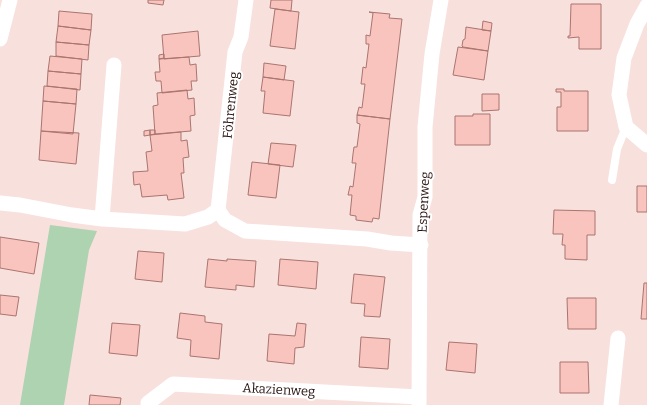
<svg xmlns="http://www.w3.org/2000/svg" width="647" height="405" viewBox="0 0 647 405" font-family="Bitter,serif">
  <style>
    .green { fill: #add3b0 }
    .building { fill: #f9c4bd; stroke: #aa756f }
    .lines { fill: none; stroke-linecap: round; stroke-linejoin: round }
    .service { stroke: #fff; stroke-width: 8 }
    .minor { stroke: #fff; stroke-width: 15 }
    .labels { text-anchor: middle; stroke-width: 4; stroke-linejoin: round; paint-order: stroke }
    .street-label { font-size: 13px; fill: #25110f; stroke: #fff }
  </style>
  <rect width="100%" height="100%" fill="#f8e0dd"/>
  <!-- green -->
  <path class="green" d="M50,225L97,231L89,250L64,405H20Z"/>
  <!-- building -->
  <path class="building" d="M148,0H164L163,5L148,3Z
    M271,0H292L291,11L270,8Z
    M571,4H601V49H579V37L568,38V36H570Z
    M275,9L299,12L295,49L270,46Z
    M59,11L92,14L91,30L58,26Z
    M369,12L390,14L389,18L402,19L390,119L357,115L359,107L362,108L365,84H361L362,76L363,67L366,68L369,44H366V35L370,36L373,13Z
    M483,21L492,23L491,31L482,30Z
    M58,26L91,30L89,45L56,42Z
    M466,27L491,31L488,51L463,47L462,46L463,40L465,39Z
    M198,31L200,56L164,59L162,35Z
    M56,42L89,45L88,60L56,56Z
    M458,47L488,51L484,80L453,75Z
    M164,54V58L159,59V55Z
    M50,56L82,59L81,74L48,71Z
    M189,57L190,65L196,64L197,81H191L192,90L162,93L161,81H156L155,72H160L159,59Z
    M264,63L286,66L284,80L263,77Z
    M48,71L81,74L80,90L47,86Z
    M263,77L294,81L290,116L263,113L265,91H261Z
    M44,86L77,89L76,104L43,101Z
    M556,89H564V91H588V131H557V107H561V92H556Z
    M187,90L188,99L194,98L195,115L190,116L191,131L155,134L153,106L158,105L157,93Z
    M482,94H499V110L482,111Z
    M43,101L76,104L73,134L41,131Z
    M473,114H490V145H455V116H473Z
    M357,115L390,119L379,219L373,218L372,222L356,220V216L350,215L352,195H348L350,186L353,187L356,163H352L353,154L354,147H357L360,124L357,123Z
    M150,130H155V134L150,135Z
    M150,130V135L144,136V131Z
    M41,131L79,133L76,164L39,160Z
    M181,132V141L187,140L189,157L183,158L184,173H181L184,198L168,200L167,195L142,197L140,184L134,185L133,172L148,171L146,152L152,151L150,135Z
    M271,143L296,145L293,167L268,164Z
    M252,162L280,165L276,198L248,195Z
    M637,186H647V212H637Z
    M554,210L595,211V235H587V260L565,259V245H562L563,234H553Z
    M0,237L39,243L34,274L0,268Z
    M138,251L164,253L162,282L135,279Z
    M208,259L227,261V259L256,261L254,287L236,285V290L205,287Z
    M280,259L318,262L316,289L278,285Z
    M354,274L385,277L380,317L364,316L365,304L351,303Z
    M644,283H647V319H641Z
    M0,295L19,297L16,316L0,314Z
    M567,298H596V329H568Z
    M180,313L205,316V322L222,324L219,359L190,356L191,340L177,338Z
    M112,323L140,325L137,356L109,353Z
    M297,323L306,324L304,347L295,348L294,364L267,361L269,334L295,336Z
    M361,337L390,339L388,369L359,367Z
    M449,342L477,344L475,373L446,370Z
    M560,362H588L589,393H560Z
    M90,395L121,398L120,405H89Z"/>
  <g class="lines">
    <!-- service -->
    <path class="service" d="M612,180L617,149L626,127"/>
    <!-- minor -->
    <path class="minor" d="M647,6L637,24L624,58L619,95L626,127L647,145
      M0,39L10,0
      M0,203L20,205L72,215L102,219L185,224L208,217L218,210L225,220L245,231L367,239L391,243L421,245
      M218,210L235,52L241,37L246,0
      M102,219L114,65
      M148,405V403L173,384L419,397
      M419,405L420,215L425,197V127L432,54L441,0
      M611,405L618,338"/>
  </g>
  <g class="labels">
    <!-- street labels -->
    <g class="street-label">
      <text transform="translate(230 105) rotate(-84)" y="5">Föhrenweg</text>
      <text transform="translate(423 202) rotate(-87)" y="5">Espenweg</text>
      <text transform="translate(279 389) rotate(3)" y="5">Akazienweg</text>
    </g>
  </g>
</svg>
